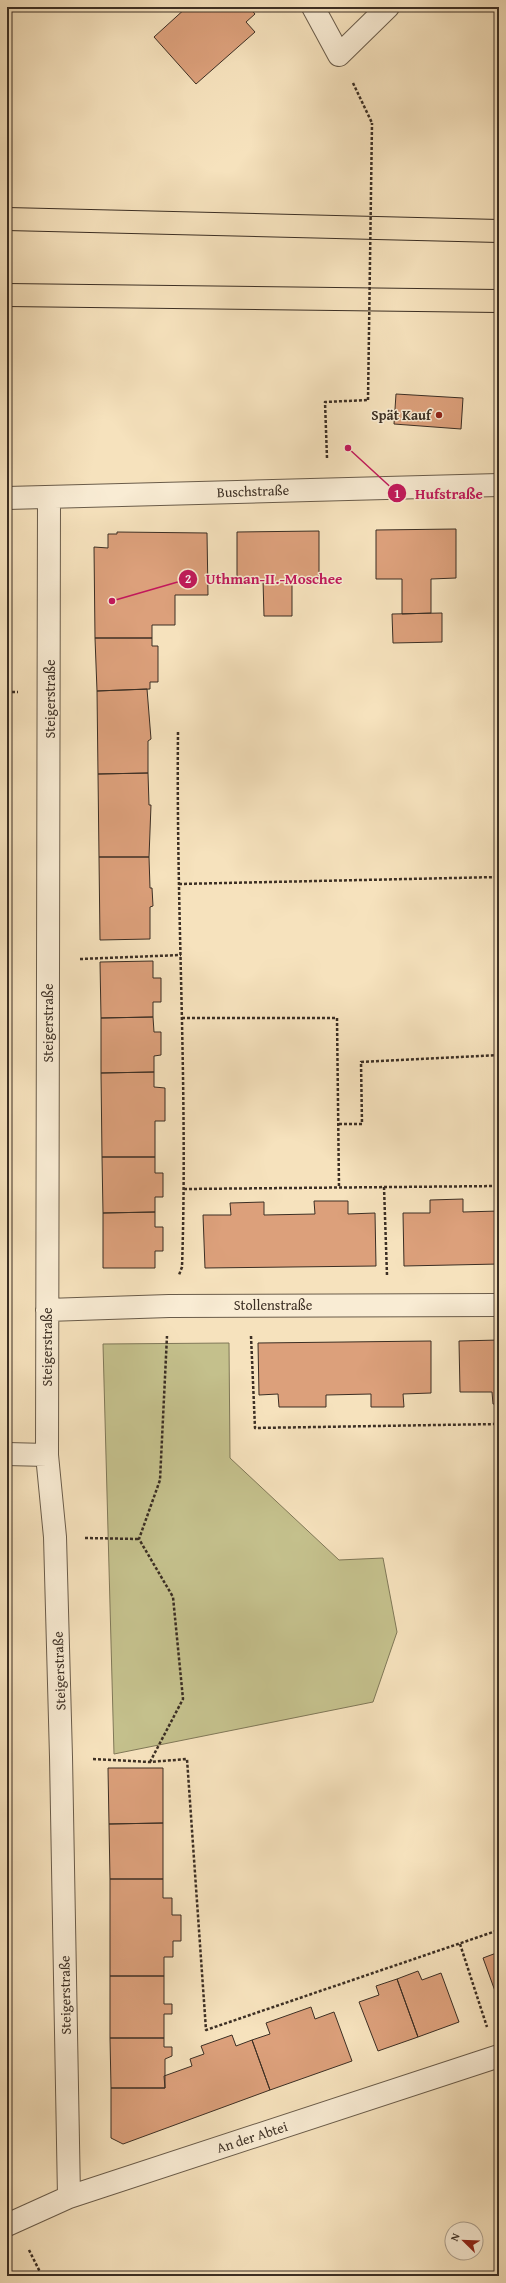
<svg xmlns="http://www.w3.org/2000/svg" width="506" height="2283" viewBox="0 0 506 2283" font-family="'Gentium Book Plus',serif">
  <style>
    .green { fill: #c4c08c; stroke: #807858 }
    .building { fill: #dca07b; stroke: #3c2f24 }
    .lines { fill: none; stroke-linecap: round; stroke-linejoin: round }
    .minor-casing { stroke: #6a5c4a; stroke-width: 24 }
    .highway-casing { stroke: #3c2f24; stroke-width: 24 }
    .path { stroke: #3c2f24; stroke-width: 2.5; stroke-dasharray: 3 2; stroke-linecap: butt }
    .minor { stroke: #f9ecd4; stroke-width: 22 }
    .highway { stroke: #f6e2bd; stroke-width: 22 }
    .path-bridge { stroke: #3c2f24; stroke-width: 2.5; stroke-dasharray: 3 2; stroke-linecap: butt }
    .poi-dot { fill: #8f2418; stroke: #f9ecd4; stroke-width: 1.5 }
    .labels { text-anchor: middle; stroke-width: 3; stroke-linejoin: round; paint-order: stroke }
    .poi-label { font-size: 14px; font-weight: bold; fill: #3c2f24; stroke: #f9ecd4; text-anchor: end }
    .street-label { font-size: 14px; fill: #3c2f24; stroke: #f9ecd4 }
    .leader { fill: none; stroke: #c2185b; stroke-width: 1.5 }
    .callout-dot { fill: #c2185b; stroke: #f9ecd4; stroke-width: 1.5 }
    .mark-label { font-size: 12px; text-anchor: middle; font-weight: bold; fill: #fff }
    .callout-label { font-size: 15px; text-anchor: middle; font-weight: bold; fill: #c2185b; stroke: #f9ecd4; stroke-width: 3; stroke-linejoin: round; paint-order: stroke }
  </style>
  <rect width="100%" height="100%" fill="#f6e2bd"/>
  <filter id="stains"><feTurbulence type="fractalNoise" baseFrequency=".005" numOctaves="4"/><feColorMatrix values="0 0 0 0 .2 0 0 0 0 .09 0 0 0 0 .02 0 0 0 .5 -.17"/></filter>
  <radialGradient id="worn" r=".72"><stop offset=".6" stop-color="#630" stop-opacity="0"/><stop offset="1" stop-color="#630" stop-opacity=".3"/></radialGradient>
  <!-- green -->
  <path class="green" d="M229,1343L230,1458L339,1560L383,1558L397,1632L373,1702L114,1754L103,1344Z"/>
  <!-- building -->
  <path class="building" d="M187,7H249L255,14L246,22L255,32L196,84L154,37Z
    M396,394L463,398L461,429L394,424Z
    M456,529V578L431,579V613L402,614V579H376V530Z
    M319,531V579L292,580V616H264L263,580H237V532Z
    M117,532L207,533L208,595H175V625H152V638H95L94,547L108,548V534H117Z
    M442,613V642L393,643L392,614Z
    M95,638H152V646H158V682H150V689L97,691Z
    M147,689L151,739L148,741V773L98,774L97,691Z
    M148,773L149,805H151L149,857H99L98,774Z
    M99,857H149L150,888H152L153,906L150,907V939L100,940Z
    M153,961V978H161V1002H153V1017L101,1018L100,962Z
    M153,1017L154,1032H161V1055L154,1056V1072L101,1073V1018Z
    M154,1072V1087L165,1088V1121H155V1157H102L101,1073Z
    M102,1157H155V1173H163V1197H155V1212L103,1213Z
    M463,1199V1212L499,1211V1264L404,1266L403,1213H430V1200Z
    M314,1201H348V1214L375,1213L376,1266L205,1268L203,1215H231L230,1203L264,1202V1215L315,1214Z
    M155,1212V1227H163V1251H155V1268H103V1213Z
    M499,1340V1404H493L492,1392H460L459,1341Z
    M431,1341V1393L403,1394L404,1407H371V1394L326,1395V1407H279L278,1394L259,1395L258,1343Z
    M108,1768H163V1823L109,1824Z
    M7,1799L8,1882H7Z
    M163,1823V1879H110L109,1824Z
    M110,1879H163V1898H172V1915H181V1941H173V1957H164V1976H110Z
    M7,1882H8L9,1936H7Z
    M7,1936H9L10,1990H7Z
    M499,1952V2002L483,1958Z
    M418,1971L422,1980L441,1973L459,2022L418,2037L397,1979Z
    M110,1976H164V2004H172V2014H164V2038H110Z
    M397,1979L418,2037L378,2051L359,2002L379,1995L376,1986Z
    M7,1990H10L11,2076H7Z
    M311,2007L315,2019L334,2012L352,2061L270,2090L252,2040L270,2034L266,2023Z
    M232,2035L236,2046L252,2040L270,2090L123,2144L111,2138V2088H165L164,2076L192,2066L190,2059L204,2054L201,2046Z
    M110,2038H164V2047H172V2056L165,2059V2088H111Z
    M7,2076H11L10,2131H7Z
    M7,2131H10L11,2186H7Z"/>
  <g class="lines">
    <!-- minor casing -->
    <g class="minor-casing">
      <path id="minor" d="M313,7L339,55L388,7
        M7,498L499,485
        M49,498L47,1455L55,1537L61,1757L69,2197
        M47,1310L169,1306L499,1305
        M7,1454L47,1455
        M7,2225L69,2197L499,2056"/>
    </g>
    <!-- highway casing -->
    <g class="highway-casing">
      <path id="highway" d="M7,219L499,231
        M7,295L499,301"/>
    </g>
    <!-- path -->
    <path class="path" d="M353,83L372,123
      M327,458L325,402L368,400
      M7,692H18
      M178,732C176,911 188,1089 182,1267L179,1275
      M179,884L499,877
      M80,959L181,955
      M182,1018H337L339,1188
      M339,1124H362L361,1062L499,1055
      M384,1187L387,1275
      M184,1189L499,1186
      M251,1336L255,1428L499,1424
      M85,1538L139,1539
      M93,1759L150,1762L187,1759L206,2030L499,1930
      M150,1762L183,1699L173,1597L139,1539L160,1480L167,1336
      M460,1944L487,2027
      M29,2250L42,2276"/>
    <!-- minor -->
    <use href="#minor" class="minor"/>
    <!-- highway -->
    <use href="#highway" class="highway"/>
    <!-- path-bridge -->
    <path class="path-bridge" d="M368,400L372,123"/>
  </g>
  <!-- markers -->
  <circle class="poi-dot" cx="439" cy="415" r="4"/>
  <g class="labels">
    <!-- poi labels -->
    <g class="poi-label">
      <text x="431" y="420">Spät Kauf</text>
    </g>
    <!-- street labels -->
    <g class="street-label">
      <text transform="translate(253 491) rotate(-2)" y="5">Buschstraße</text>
      <text transform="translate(50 699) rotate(-90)" y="5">Steigerstraße</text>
      <text transform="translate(48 1023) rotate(-90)" y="5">Steigerstraße</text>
      <text x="273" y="1310">Stollenstraße</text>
      <text transform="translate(47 1347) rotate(-90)" y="5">Steigerstraße</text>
      <text transform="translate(59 1671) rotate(-92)" y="5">Steigerstraße</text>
      <text transform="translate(65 1995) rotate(-91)" y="5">Steigerstraße</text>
      <text transform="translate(252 2137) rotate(-18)" y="5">An der Abtei</text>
    </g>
  </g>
  <!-- callouts -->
  <path class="leader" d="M348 448L397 493M112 601L188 579"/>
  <g class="callout-dot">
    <circle cx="348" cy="448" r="4"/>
    <circle cx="112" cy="601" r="4"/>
    <circle cx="397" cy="493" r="10"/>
    <circle cx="188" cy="579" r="10"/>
  </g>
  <g class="mark-label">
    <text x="397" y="498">1</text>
    <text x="188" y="583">2</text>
  </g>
  <g class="callout-label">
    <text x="449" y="499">Hufstraße</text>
    <text x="274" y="584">Uthman-II.-Moschee</text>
  </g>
  <!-- margin -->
  <rect width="506" height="2283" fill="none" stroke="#f6e2bd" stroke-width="24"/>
  <rect x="8" y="8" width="490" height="2267" fill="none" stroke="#3c2f24" stroke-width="2"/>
  <rect x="12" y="12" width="482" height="2259" fill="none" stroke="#3c2f24"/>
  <!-- north arrow -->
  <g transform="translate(464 2241) rotate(293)"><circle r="19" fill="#f9ecd4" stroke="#ada08e"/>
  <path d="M0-3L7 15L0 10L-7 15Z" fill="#8f2418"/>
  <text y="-6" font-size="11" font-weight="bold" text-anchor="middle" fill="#3c2f24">N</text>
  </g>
  <rect width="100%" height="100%" filter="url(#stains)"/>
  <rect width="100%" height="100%" fill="url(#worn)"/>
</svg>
